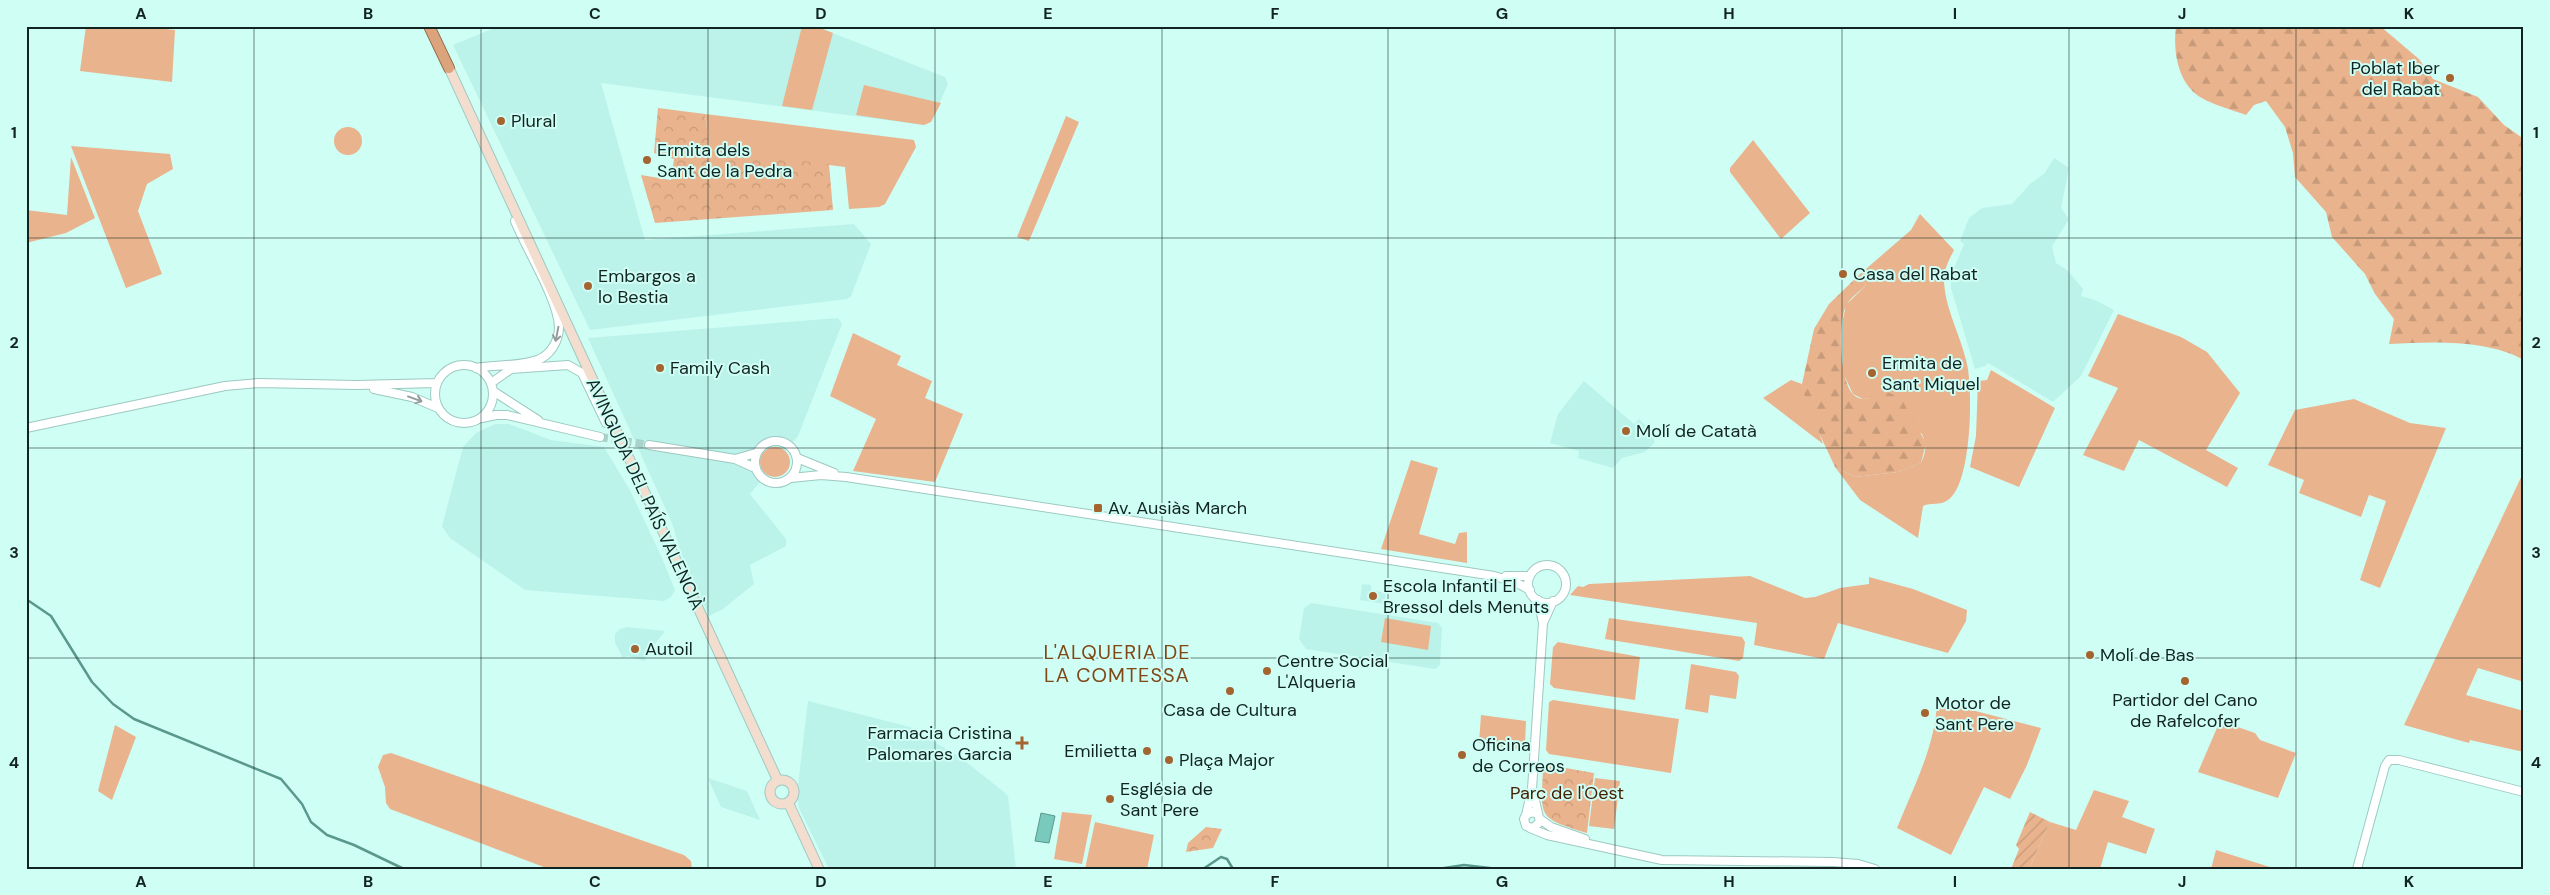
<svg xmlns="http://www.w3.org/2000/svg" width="2550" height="895" viewBox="0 0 2550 895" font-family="'DM Sans',sans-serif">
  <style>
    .built { fill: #bbf3ea }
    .grass { fill: #e9b38d }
    .forest { fill: url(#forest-firs) }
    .park { fill: url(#park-crowns) }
    .garden { fill: url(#garden-furrows) }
    .water { fill: #79c9bd; stroke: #5a988e }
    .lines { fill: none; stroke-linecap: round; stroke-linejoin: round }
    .stream { stroke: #5a988e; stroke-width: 2.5 }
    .tertiary-tunnel { stroke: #a9d2cb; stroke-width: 8; stroke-dasharray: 8 4; stroke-linecap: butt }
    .tertiary-casing { stroke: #9cc9c1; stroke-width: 10 }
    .secondary-casing { stroke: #9cc9c1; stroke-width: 11 }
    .trunk-casing { stroke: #8f6947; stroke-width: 12 }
    .tertiary { stroke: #fff; stroke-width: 8 }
    .secondary { stroke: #f2ddce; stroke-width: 9 }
    .trunk { stroke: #dca47c; stroke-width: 10 }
    .oneway { stroke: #949c9b }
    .grid { fill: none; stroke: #112421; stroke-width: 1; stroke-opacity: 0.55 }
    .poi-dot { fill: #a56330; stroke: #cffef5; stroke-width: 2 }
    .labels { text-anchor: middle; stroke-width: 4; stroke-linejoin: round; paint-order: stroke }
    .poi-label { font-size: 18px; fill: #112421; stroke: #cffef5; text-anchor: start }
    .street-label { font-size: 18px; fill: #112421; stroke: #cffef5 }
    .park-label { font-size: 18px; fill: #442103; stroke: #cffef5 }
    .quarter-label { font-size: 20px; letter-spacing: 1px; fill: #814715; stroke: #cffef5 }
    .neatline { fill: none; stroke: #112421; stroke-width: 2 }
    .grid-label { font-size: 16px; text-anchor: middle; font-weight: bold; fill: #112421 }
  </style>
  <defs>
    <pattern id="forest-firs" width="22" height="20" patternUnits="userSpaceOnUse" patternTransform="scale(1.25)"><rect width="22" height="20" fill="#e9b38d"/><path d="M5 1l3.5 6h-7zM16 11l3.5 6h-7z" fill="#c79a79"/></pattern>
    <pattern id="park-crowns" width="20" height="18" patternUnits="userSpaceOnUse" patternTransform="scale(1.25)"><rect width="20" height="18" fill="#e9b38d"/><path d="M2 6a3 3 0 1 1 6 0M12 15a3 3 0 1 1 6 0" fill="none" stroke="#c79a79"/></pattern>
    <pattern id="garden-furrows" width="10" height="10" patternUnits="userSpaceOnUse" patternTransform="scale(1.25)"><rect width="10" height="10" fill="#e9b38d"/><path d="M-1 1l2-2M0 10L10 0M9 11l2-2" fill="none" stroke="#c79a79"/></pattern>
  </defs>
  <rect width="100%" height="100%" fill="#cffef5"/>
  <!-- built -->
  <path class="built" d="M499,26H815L945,77L948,84L931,122L924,125L601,83L645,240L854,224L871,244L851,296L847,299L590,330L453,45Z
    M2054,158L2069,168L2061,208L2069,219L2052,246L2056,263L2067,270L2083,289L2081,296L2097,301L2114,310L2081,376L2053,402L1988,363L1985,366L1975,369L1951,288V275L1964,244L1960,241L1969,218L1982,208L2012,204L2030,184L2044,174Z
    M838,318L842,324L798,436L750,494L786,539V546L750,565L754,584L723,609L709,616L681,553L672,523L588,338Z
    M1584,381L1634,424L1639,419L1649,429L1655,442L1645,452L1622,458L1613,468L1578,458L1579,451L1550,443L1558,414Z
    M495,424H509L551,440L604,447L630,490L662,558L675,590L671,597L664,601L525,590L450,538L442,526L463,447L476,433Z
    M1362,584L1371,585V590L1386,593L1384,604L1360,600Z
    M1311,603L1438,623L1442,628L1440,665L1435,669L1306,649L1299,639L1304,608Z
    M627,627L665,631L647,654L645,661L628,656L623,658L615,643V634L620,629Z
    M808,701L910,727L961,758L1004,792L1008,796L1016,869H829L799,808L797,793Z
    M708,778L747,791L760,820L721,807Z"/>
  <!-- grass -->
  <path class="grass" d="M86,26H137L175,30L172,82L80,71Z
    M802,26H815L833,33L812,110L782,106Z
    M864,85L941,103L931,122L924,125L856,115Z
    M705,114L914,140L916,147L885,204L879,207L849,209L845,167L710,150Z
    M1066,116L1079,122L1029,241L1017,237Z
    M334 141a14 14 0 1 1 28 0a14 14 0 1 1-28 0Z
    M1753,140L1810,213L1781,239L1730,172V168Z
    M71,146L170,154L173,169L147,184L138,211L162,274L126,288Z
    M71,157L95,218L66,233L26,243V210L67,215Z
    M1920,214L1954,250C1950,258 1944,269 1944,279C1944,307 1961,336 1967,364C1973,390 1972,484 1948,500C1940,506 1931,502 1923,506L1918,538L1860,500L1835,467L1855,477L1898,472L1921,463C1926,452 1927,445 1922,434L1871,398L1863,399L1853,394L1843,373V319L1846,305L1866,285L1859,275L1911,230Z
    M2118,314L2181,337L2207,352L2240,393L2206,450L2238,468L2227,487L2139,440L2124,471L2083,455L2118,388L2088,376Z
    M853,333L901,356L897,365L932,381L925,398L963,414L935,482L853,471L876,419L830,396Z
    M1991,370L2055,408L2019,487L1970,467L1976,436L1978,381L1987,380Z
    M1791,380L1802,384L1823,444L1763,398Z
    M2354,399L2410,423L2446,428L2380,588L2360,580L2386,501L2369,495L2361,517L2299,493L2304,480L2268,465L2295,410Z
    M760 462a15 15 0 1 1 30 0a15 15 0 1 1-30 0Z
    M1411,460L1438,468L1419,534L1455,544L1459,533L1467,532V563L1381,549Z
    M2524,471V564L2522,569L2524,571V682L2478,668L2466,695L2524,711V752L2470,740L2469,743L2404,725Z
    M1750,576L1805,598L1815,597L1840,588L1869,584V577L1913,589L1967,610L1966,621L1948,653L1838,623L1824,659L1754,645L1757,623L1570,595L1578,586L1583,587L1589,584Z
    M1385,618L1431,626L1428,650L1381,642Z
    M1609,618L1742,637L1745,642L1743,658L1739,661L1605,639Z
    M1558,642L1640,657L1635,700L1554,688L1550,684L1553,647Z
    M1691,664L1736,672L1739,676L1736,699L1710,695L1708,713L1685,709Z
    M1553,700L1679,719L1671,773L1549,754L1546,750L1549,702Z
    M1937,701L2041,728L2027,765L2010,799L1984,787L1951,855L1897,828C1913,788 1936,745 1937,701Z
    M1481,715L1526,721L1525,746L1521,750L1479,743Z
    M2220,721L2255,733L2260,740L2296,753L2278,798L2198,772Z
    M115,725L136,737L112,800L98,791Z
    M391,753L684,855L691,861L692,869H549L390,809L386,803L385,787L378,767L383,755Z
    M1595,778L1620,781L1614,829L1589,826Z
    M2094,790L2129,801L2122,817L2155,829L2146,854L2108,842L2100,869H2029L2050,822L2076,830Z
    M1062,812L1092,815L1082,864L1054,859Z
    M1095,822L1154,835L1147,869H1085Z
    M2216,850L2273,868L2274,869H2211Z"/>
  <!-- forest -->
  <path class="forest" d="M2176,26H2380L2419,59L2433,79L2478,97L2504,125L2524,139V360C2485,339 2433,342 2389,344L2394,319L2375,294L2365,274L2332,237L2326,212L2295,177L2293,153L2285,127L2266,101L2254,105L2246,115C2233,110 2206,103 2196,94C2177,79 2173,49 2176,26Z
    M1859,275L1866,285C1860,291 1851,297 1847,304C1837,319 1839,385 1855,396C1865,403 1877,395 1887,392L1901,398L1926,443L1921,463L1898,472L1855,477L1835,467L1807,407L1802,384L1814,329L1829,304Z"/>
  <!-- park -->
  <path class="park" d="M658,108L705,114L710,150L829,164L833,210L655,223L641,175L671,180L674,159L654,153Z
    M1543,764L1594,773L1587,833C1534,817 1542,817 1543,764Z
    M1206,827L1222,829L1213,848L1186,852L1188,843Z"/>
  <!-- garden -->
  <path class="garden" d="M2030,812L2050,822L2029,869H2011L2019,849L2016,845Z"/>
  <!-- water -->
  <path class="water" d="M1041,813L1055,816L1049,843L1035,841Z"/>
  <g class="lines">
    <!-- stream -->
    <path class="stream" d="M26,599L51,616L92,682L113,704L134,719L281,779L302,804L311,822L327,835L354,845L404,869
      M1203,869L1221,857L1227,859L1233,869
      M1438,869L1464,865L1498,869"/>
    <!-- tertiary-tunnel -->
    <path class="tertiary-tunnel" d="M600,437L649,445"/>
    <!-- tertiary casing -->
    <g class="tertiary-casing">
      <path id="tertiary" d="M435 394a29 29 0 1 1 58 0a29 29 0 1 1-58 0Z
        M476,368C495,364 519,367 537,360C550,356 559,341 559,327C558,299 526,249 515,221
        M491,383L511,369L568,365L582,373L606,423L614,426
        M374,389L412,397L438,408
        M493,391L538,420
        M482,418L496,415H507L600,437
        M26,428L225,386L258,383L357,385L437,383
        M755 462a21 21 0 1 1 42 0a21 21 0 1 1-42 0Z
        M649,445L735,459L755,468
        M797,458L834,473
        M735,459L756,453
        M791,478L821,475L846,477L1494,576L1515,582L1530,590
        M1528 584a19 19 0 1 1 38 0a19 19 0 1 1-38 0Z
        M1506,576H1530
        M1543,623L1553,601
        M1533,792L1540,822L1533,828L1526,826L1524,819L1526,815L1532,812L1538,814
        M1526,815L1532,789L1543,623L1538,600
        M1540,819L1551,827L1585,839
        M1530,828L1547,835L1662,860L1833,862L1858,864L1875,869
        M2357,869L2385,766L2389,760H2399L2524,792"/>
    </g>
    <!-- secondary casing -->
    <g class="secondary-casing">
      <path id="secondary" d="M449,68L778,781
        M770 792a12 12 0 1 1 24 0a12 12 0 1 1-24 0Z
        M788,802L819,869"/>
    </g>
    <!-- trunk casing -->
    <g class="trunk-casing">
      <path id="trunk" d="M429,26L449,68"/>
    </g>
    <!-- tertiary -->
    <use href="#tertiary" class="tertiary"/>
    <!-- secondary -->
    <use href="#secondary" class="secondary"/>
    <!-- trunk -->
    <use href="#trunk" class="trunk"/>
  </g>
  <!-- one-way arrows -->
  <defs><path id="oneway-shaft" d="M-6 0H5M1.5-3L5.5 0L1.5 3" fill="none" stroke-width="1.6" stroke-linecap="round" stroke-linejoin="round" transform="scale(1.25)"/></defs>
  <g class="oneway">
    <use href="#oneway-shaft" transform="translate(557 334) rotate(101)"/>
    <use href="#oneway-shaft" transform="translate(415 399) rotate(20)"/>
  </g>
  <!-- grid -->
  <path class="grid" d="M254,26V869M481,26V869M708,26V869M935,26V869M1162,26V869M1388,26V869M1615,26V869M1842,26V869M2069,26V869M2296,26V869M26,238H2524M26,448H2524M26,658H2524"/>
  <!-- markers -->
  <g class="poi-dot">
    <circle cx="2450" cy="78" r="5"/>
    <circle cx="501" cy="121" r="5"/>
    <circle cx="647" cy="160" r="5"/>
    <circle cx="1843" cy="274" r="5"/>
    <circle cx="588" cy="286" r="5"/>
    <circle cx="660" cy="368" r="5"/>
    <circle cx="1872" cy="373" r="5"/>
    <circle cx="1626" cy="431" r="5"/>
    <rect x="1093" y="503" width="10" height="10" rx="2.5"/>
    <circle cx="1373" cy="596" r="5"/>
    <circle cx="635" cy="649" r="5"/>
    <circle cx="2090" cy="655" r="5"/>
    <circle cx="1267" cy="671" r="5"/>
    <circle cx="2185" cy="681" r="5"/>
    <circle cx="1230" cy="691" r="5"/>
    <circle cx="1925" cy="713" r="5"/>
    <path d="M1019.5 735.5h5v5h5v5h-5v5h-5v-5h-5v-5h5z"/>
    <circle cx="1147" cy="751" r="5"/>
    <circle cx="1462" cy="755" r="5"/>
    <circle cx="1169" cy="760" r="5"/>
    <circle cx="1110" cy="799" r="5"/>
  </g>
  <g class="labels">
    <!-- poi labels -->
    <g class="poi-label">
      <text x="2440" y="74" text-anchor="end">Poblat Iber<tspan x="2440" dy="21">del Rabat</tspan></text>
      <text x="511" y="127">Plural</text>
      <text x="657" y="156">Ermita dels<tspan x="657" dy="21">Sant de la Pedra</tspan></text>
      <text x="1853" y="280">Casa del Rabat</text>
      <text x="598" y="282">Embargos a<tspan x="598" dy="21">lo Bestia</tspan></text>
      <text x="1882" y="369">Ermita de<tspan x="1882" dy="21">Sant Miquel</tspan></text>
      <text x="670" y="374">Family Cash</text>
      <text x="1636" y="437">Molí de Catatà</text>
      <text x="1108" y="514">Av. Ausiàs March</text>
      <text x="1383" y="592">Escola Infantil El<tspan x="1383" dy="21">Bressol dels Menuts</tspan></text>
      <text x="645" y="655">Autoil</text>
      <text x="2100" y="661">Molí de Bas</text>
      <text x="1277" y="667">Centre Social<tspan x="1277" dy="21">L'Alqueria</tspan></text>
      <text x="2185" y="706" text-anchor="middle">Partidor del Cano<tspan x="2185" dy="21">de Rafelcofer</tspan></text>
      <text x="1935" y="709">Motor de<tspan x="1935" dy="21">Sant Pere</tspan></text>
      <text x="1230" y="716" text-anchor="middle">Casa de Cultura</text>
      <text x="1012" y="739" text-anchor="end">Farmacia Cristina<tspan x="1012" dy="21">Palomares Garcia</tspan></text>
      <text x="1472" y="751">Oficina<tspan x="1472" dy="21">de Correos</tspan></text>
      <text x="1137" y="757" text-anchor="end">Emilietta</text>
      <text x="1179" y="766">Plaça Major</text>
      <text x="1120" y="795">Església de<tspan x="1120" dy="21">Sant Pere</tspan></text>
    </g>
    <!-- street labels -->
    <g class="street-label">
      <text transform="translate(645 494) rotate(65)" y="6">AVINGUDA DEL PAÍS VALENCIÀ</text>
    </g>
    <!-- park labels -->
    <g class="park-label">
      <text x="1567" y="799">Parc de l'Oest</text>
    </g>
    <!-- quarter labels -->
    <g class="quarter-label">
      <text x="1117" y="659">L'ALQUERIA DE<tspan x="1117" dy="23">LA COMTESSA</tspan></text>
    </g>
  </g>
  <!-- border -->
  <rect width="2550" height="895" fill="none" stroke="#cffef5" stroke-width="55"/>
  <rect x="28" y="28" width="2494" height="840" class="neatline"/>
  <g class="grid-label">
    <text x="141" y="19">A</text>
    <text x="368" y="19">B</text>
    <text x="595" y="19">C</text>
    <text x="821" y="19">D</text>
    <text x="1048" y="19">E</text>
    <text x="1275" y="19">F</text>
    <text x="1502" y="19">G</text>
    <text x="1729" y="19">H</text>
    <text x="1955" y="19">I</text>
    <text x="2182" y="19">J</text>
    <text x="2409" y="19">K</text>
    <text x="14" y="138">1</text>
    <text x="2536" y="138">1</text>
    <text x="14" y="348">2</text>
    <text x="2536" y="348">2</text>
    <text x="14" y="558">3</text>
    <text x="2536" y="558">3</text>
    <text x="14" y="768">4</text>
    <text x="2536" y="768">4</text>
    <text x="141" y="887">A</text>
    <text x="368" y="887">B</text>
    <text x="595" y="887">C</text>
    <text x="821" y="887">D</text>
    <text x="1048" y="887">E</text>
    <text x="1275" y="887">F</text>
    <text x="1502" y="887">G</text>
    <text x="1729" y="887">H</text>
    <text x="1955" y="887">I</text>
    <text x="2182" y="887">J</text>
    <text x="2409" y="887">K</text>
  </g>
</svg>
